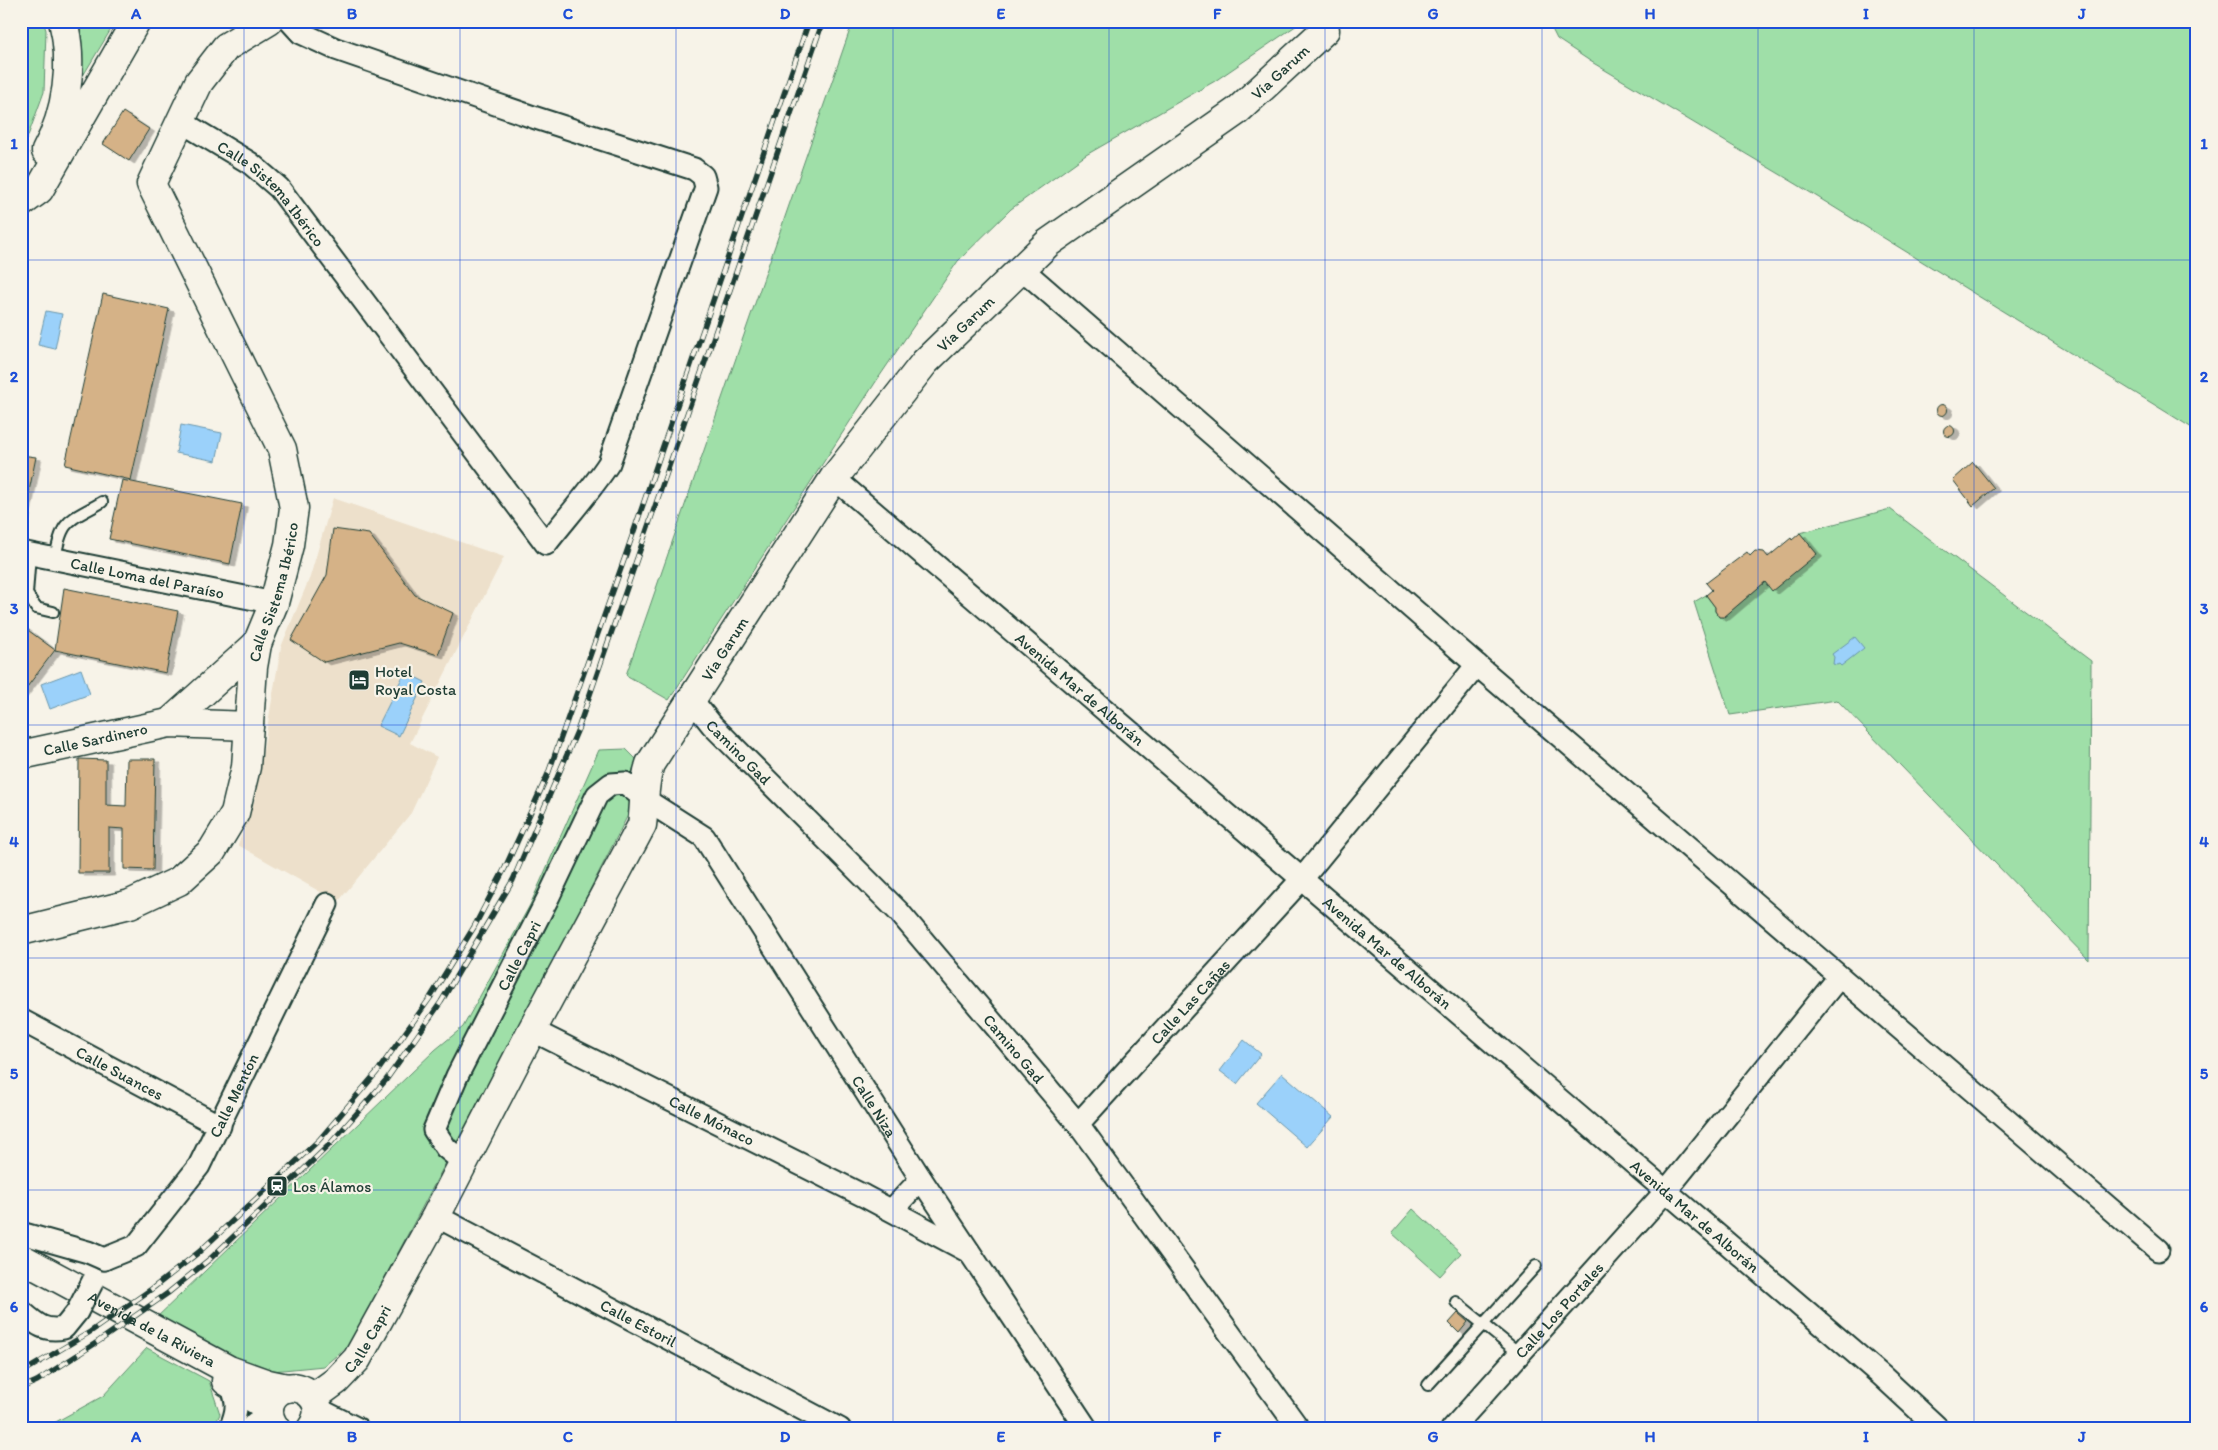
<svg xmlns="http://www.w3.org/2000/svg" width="2218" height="1450" viewBox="0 0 2218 1450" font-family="Itim,sans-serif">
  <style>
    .built { fill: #ede0cb }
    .green { fill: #9fdfa8; stroke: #5f8e6e }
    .water { fill: #9bd1fa; stroke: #6996ab }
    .building { fill: #d5b287; stroke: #1f3d34; filter: url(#shadow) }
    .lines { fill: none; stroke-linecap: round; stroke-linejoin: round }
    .lane-casing { stroke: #1f3d34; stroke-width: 14 }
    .street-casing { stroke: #1f3d34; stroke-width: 25 }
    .secondary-casing { stroke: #1f3d34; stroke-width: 31 }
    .highway-casing { stroke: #1f3d34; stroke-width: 31 }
    .lane { stroke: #f7f3e8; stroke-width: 10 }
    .street { stroke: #f7f3e8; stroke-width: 21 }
    .secondary { stroke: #f7f3e8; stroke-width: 28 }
    .highway { stroke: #f7f3e8; stroke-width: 28 }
    .rail-casing { stroke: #1f3d34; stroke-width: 5.5 }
    .rail { stroke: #f7f3e8; stroke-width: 4; stroke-dasharray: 11; stroke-linecap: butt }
    .street-bridge-casing { stroke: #1f3d34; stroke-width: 25; stroke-linecap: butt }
    .street-bridge { stroke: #f7f3e8; stroke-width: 21 }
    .grid { fill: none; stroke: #1d4ed8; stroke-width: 1; stroke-opacity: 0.55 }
    .labels { text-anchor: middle; stroke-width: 4.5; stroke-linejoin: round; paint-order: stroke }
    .street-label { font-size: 16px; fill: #1f3d34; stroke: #f7f3e8 }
    .poi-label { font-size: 16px; fill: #1f3d34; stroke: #f7f3e8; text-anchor: start }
    .neatline { fill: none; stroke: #1d4ed8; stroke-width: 2 }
    .grid-label { font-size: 16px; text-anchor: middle; font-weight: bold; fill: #1d4ed8 }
  </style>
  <defs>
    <filter id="shadow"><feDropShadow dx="5.5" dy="3" stdDeviation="0" flood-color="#0004"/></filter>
  </defs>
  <rect width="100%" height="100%" fill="#f7f3e8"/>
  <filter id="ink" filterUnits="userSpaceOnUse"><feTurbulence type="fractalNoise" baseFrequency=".02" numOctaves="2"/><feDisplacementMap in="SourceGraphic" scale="10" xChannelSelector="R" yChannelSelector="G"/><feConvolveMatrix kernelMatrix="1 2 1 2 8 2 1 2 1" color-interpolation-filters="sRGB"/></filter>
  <g filter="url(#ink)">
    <!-- built -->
    <path class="built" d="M333,498L504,557L410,743L437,757L411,813L338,902L238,845L255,799L281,647L310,577Z"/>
    <!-- green -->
    <path class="green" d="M21,21H43L46,30L44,92L21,155Z
      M80,21H116L81,79Z
      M853,21H1303L1215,81L1086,155L1011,209L958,261L875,383L669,700L626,675Z
      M1548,21H2197V431L1798,185L1590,61L1557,39Z
      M1890,509L2091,661L2089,960L1837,700L1730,715L1694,602L1706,595L1715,607V611L1719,617H1724L1765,582L1772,590L1817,554L1800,533Z
      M626,749L643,766L632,807L569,931L349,1345L324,1366L262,1372L155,1319L435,1050L463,1027L530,905L599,750Z
      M1413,1209L1461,1253L1440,1276L1392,1233Z
      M147,1348L209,1381L220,1414L215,1425L208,1429L113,1427L110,1429H43L103,1396Z"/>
    <!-- water -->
    <path class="water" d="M46,311L62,314L55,349L38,345Z
      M181,425L222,433L216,461L176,453Z
      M1855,637L1864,648L1841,666L1839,664L1837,665L1833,664L1834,657L1832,654Z
      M81,669L90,694L50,709L41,684Z
      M405,672L425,682L399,736L378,726Z
      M1244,1040L1261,1054L1237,1084L1220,1071Z
      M1282,1073L1333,1117L1307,1147L1256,1103Z"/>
    <!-- building -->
    <path class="building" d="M123,112L149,129L129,161L103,144Z
      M103,294L169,309L131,480L65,465Z
      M1936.5 410a5.5 5.5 0 1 1 11 0a5.5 5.5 0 1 1-11 0Z
      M1943.5 431a5.5 5.5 0 1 1 11 0a5.5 5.5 0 1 1-11 0Z
      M21,455L36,457L21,531Z
      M1973,462L1994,488L1973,506L1953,480Z
      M122,480L242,504L230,564L109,539Z
      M333,529L369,534L415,595L453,613L438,655L399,643L324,662L291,640L327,575Z
      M1800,533L1817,554L1772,591L1765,582L1724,617H1719L1715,611V607L1706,595L1712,590L1706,583L1747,552L1750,556L1755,551L1764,552L1768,557L1791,538L1792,540Z
      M64,588L178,611L166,673L55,650Z
      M21,625L55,650L21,695Z
      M79,759L106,760V805L126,806L127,759H155L153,870L124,869V829L109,828V873H78Z
      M1458,1313L1468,1322L1459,1333L1449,1323Z"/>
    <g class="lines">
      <!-- lane casing -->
      <g class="lane-casing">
        <path id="lane" d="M30,554L27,594L36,608L53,612
          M55,559C62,518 68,522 102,502
          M1456,1302L1520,1354
          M1428,1385L1536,1266"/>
      </g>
      <!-- street casing -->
      <g class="street-casing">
        <g id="street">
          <path id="s1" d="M180,121L250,163L279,188L546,544C567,517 590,492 609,463L706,187L703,176L694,169L536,118L336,49L301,33L290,21"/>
          <path d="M1021,268L1477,665L2158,1250"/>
          <path id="s2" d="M834,478L1666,1191L1882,1376L1939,1429"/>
          <path id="s3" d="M21,552L274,603"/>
          <path id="s4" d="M692,700L712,725L899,912L1078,1124L1299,1429"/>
          <path id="s5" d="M21,1020L220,1126"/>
          <path id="s6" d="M532,1030L864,1196L969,1252"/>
          <path id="s7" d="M1078,1124L1302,879L1477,665"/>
          <path id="s8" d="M464,1163L446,1148L434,1130L457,1076L549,896L597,795L611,784L625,783L646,800L704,837L921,1179L1087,1429"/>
          <path d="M892,1210L921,1179"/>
          <path id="s9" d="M436,1216L840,1429"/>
          <path d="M21,1233L88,1252L104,1259"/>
          <path id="s10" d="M104,1259L136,1246L199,1166L327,904"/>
          <path d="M21,1311C36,1324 44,1332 64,1328L77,1312"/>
          <path d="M318,1409L358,1429"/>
          <path d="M230,1429C238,1409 238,1404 231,1384"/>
          <path d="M250,1429L255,1423L269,1416"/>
          <path id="s11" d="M1452,1429L1666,1191L1839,977"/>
        </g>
      </g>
      <!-- secondary casing -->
      <g class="secondary-casing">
        <g id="secondary">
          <path d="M169,723L257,644"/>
          <path id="s12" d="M21,755L169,723L249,726"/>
          <path id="s13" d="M21,931L130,904L179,881L212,851L235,813L246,767L253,667L257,644L274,603L289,545L294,508L282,449L151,184L199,82L226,47L269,21"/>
          <path id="s14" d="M21,1258L229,1370L268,1384L287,1388"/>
          <path d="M226,1381L269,1408"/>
          <path id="s15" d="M314,1397L336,1381L357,1359L436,1216L532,1030L642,825C645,804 643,784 650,764L834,478L925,362L1048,243L1237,111L1325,30"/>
          <path d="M276,1429C270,1421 267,1412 270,1403C283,1370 336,1394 311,1429"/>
        </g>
      </g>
      <!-- highway casing -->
      <g class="highway-casing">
        <path id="highway" d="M46,151C67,113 74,63 63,21
          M21,203L39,190L136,21"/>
      </g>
      <!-- lane -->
      <use href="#lane" class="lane"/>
      <!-- street -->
      <use href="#street" class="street"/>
      <!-- secondary -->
      <use href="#secondary" class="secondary"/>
      <!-- highway -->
      <use href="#highway" class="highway"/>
      <!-- rail casing -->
      <g class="rail-casing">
        <path id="rail" d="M21,1373L90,1332L153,1288L199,1252L319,1140L377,1072L430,998L474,927L505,868L548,774L625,557L809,21
          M21,1388L37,1381L99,1341L168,1293L211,1258L328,1146L386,1080L441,1002L513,880L578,729L823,21"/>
      </g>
      <!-- rail -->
      <use href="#rail" class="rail"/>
      <!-- street-bridge casing -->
      <g class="street-bridge-casing">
        <path id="street-bridge" d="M77,1312L93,1281"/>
      </g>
      <!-- street-bridge -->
      <use href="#street-bridge" class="street-bridge"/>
    </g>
  </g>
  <!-- grid -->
  <path class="grid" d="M244,21V1429M460,21V1429M676,21V1429M893,21V1429M1109,21V1429M1325,21V1429M1542,21V1429M1758,21V1429M1974,21V1429M21,260H2197M21,492H2197M21,725H2197M21,958H2197M21,1190H2197"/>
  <!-- icons -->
  <defs>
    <g id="hotel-square" transform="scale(1.125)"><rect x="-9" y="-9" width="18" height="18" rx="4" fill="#1f3d34" stroke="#f7f3e8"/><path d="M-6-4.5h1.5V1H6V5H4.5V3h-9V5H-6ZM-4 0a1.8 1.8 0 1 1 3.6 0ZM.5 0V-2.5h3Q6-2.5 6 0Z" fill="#fff"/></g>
    <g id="station-square" transform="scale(1.125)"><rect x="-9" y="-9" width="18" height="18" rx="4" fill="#1f3d34" stroke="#f7f3e8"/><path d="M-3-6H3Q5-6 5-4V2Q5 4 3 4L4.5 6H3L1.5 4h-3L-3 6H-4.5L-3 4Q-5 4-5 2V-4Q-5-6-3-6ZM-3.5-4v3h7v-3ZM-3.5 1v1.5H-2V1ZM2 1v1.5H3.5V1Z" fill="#fff"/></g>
  </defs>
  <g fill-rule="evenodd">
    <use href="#hotel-square" x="359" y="680"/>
    <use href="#station-square" x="277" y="1186"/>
  </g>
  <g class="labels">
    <!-- street labels -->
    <g class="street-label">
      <text dy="6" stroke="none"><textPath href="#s15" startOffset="1672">Vía Garum</textPath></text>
      <text dy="6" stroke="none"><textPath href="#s1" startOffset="118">Calle Sistema Ibérico</textPath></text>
      <text dy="6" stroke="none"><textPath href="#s15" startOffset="1268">Vía Garum</textPath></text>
      <text dy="6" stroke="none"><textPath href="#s3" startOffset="129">Calle Loma del Paraíso</textPath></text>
      <text dy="6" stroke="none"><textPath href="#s13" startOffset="481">Calle Sistema Ibérico</textPath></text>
      <text dy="6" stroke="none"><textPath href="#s15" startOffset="862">Vía Garum</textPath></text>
      <text dy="6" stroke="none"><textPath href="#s2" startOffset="324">Avenida Mar de Alborán</textPath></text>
      <text dy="6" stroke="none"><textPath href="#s12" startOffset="76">Calle Sardinero</textPath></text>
      <text dy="6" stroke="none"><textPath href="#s4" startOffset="70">Camino Gad</textPath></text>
      <text dy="6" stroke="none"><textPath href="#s2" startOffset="729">Avenida Mar de Alborán</textPath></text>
      <text dy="6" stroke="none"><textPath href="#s8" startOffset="239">Calle Capri</textPath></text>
      <text dy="6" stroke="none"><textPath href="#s7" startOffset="166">Calle Las Cañas</textPath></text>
      <text dy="6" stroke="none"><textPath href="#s4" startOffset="475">Camino Gad</textPath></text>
      <text dy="6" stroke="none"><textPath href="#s5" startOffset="112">Calle Suances</textPath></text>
      <text dy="6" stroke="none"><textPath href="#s10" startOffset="215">Calle Mentón</textPath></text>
      <text dy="6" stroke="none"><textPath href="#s8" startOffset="864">Calle Niza</textPath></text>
      <text dy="6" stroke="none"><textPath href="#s6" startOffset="201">Calle Mónaco</textPath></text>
      <text dy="6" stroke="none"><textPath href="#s2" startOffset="1134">Avenida Mar de Alborán</textPath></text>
      <text dy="6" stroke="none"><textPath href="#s11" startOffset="160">Calle Los Portales</textPath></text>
      <text dy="6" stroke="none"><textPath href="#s9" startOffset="229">Calle Estoril</textPath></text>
      <text dy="6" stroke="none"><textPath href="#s14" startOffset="149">Avenida de la Riviera</textPath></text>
      <text dy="6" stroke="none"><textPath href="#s15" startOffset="80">Calle Capri</textPath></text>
    </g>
    <!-- poi labels -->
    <g class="poi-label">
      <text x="375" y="677">Hotel<tspan x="375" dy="18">Royal Costa</tspan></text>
      <text x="293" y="1192">Los Álamos</text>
    </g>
  </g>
  <!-- margin -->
  <rect width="2218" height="1450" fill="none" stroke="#f7f3e8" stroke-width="55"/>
  <rect x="28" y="28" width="2162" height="1394" class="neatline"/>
  <g class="grid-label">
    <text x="136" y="19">A</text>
    <text x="352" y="19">B</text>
    <text x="568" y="19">C</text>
    <text x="785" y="19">D</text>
    <text x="1001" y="19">E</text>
    <text x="1217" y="19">F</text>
    <text x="1433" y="19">G</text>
    <text x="1650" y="19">H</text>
    <text x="1866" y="19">I</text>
    <text x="2082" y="19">J</text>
    <text x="14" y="149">1</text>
    <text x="2204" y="149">1</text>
    <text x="14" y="382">2</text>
    <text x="2204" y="382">2</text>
    <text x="14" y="614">3</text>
    <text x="2204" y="614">3</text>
    <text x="14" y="847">4</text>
    <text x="2204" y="847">4</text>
    <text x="14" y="1079">5</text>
    <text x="2204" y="1079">5</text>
    <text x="14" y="1312">6</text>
    <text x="2204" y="1312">6</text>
    <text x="136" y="1442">A</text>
    <text x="352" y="1442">B</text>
    <text x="568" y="1442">C</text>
    <text x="785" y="1442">D</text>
    <text x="1001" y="1442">E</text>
    <text x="1217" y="1442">F</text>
    <text x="1433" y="1442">G</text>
    <text x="1650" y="1442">H</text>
    <text x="1866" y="1442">I</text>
    <text x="2082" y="1442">J</text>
  </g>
</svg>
